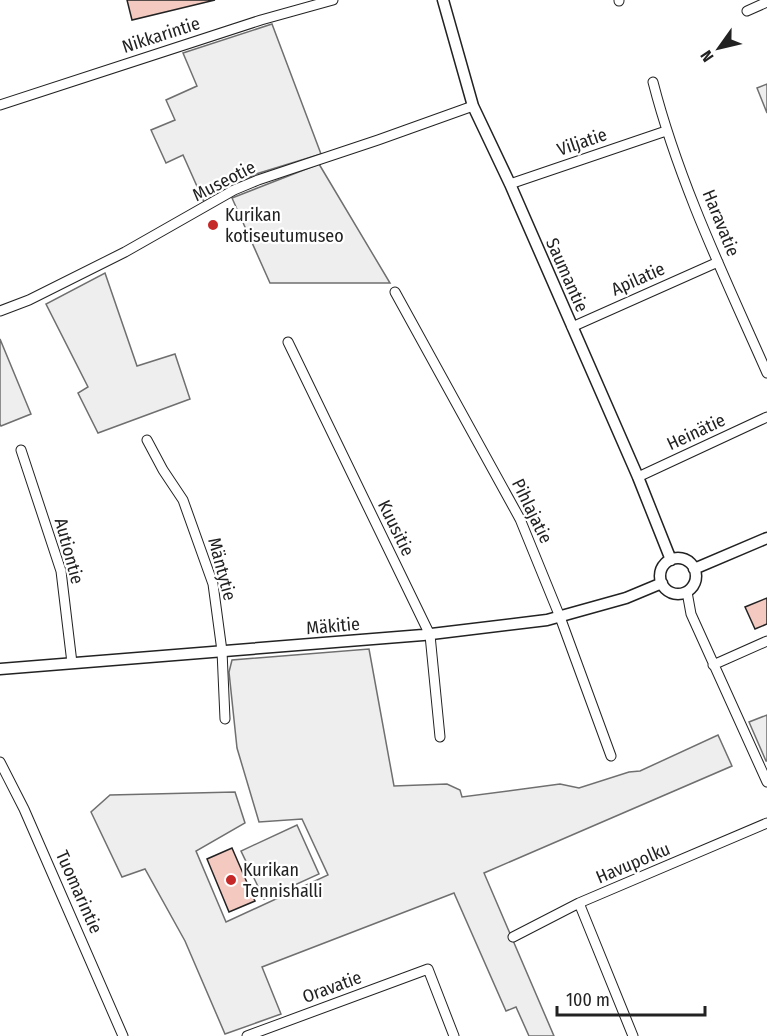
<svg xmlns="http://www.w3.org/2000/svg" width="767" height="1036" viewBox="0 0 767 1036" font-family="'Fira Sans Condensed',sans-serif">
  <style>
    .green { fill: #eee; stroke: #6f6f6f; stroke-width: 1.5 }
    .building { fill: #f3c9c0; stroke: #222; stroke-width: 1.5 }
    .lines { fill: none; stroke-linecap: round; stroke-linejoin: round }
    .minor-casing { stroke: #222; stroke-width: 11 }
    .tertiary-casing { stroke: #222; stroke-width: 13 }
    .minor { stroke: #fff; stroke-width: 9 }
    .tertiary { stroke: #fff; stroke-width: 10 }
    .poi-dot { fill: #c62828; stroke: #fff; stroke-width: 2 }
    .labels { text-anchor: middle; stroke-width: 4.5; stroke-linejoin: round; paint-order: stroke }
    .street-label { font-size: 18px; fill: #222; stroke: #fff }
    .poi-label { font-size: 18px; fill: #222; stroke: #fff; text-anchor: start }
  </style>
  <rect width="100%" height="100%" fill="#fff"/>
  <!-- green -->
  <path class="green" d="M272,24L321,154L256,174L204,202L183,155L166,163L151,130L175,120L166,100L197,86L183,53Z
    M767,84V113L757,88Z
    M319,164L390,283H270L232,198Z
    M105,273L137,366L175,354L190,399L98,433L78,393L88,387L46,304Z
    M0,339L31,414L1,426L0,424Z
    M369,649L394,786L447,784L460,790L462,797L560,784L579,788L629,772L640,771L718,735L732,766L484,873L554,1036H529L516,1007L506,1011L454,893L262,967L281,1014L225,1034L185,941L145,869L122,877L91,812L110,795L235,792L245,823L196,851L226,922L328,875L302,819L259,822L237,748L229,672L232,660Z
    M767,715V761H766L749,722Z
    M297,825L319,874L264,899L241,851Z"/>
  <!-- building -->
  <path class="building" d="M127,0H215L132,20Z
    M767,598V624L755,629L745,607Z
    M232,848L255,901L229,912L207,859Z"/>
  <g class="lines">
    <!-- minor casing -->
    <g class="minor-casing">
      <path id="minor" d="M619,1V0
        M747,11L767,2
        M653,82C679,183 725,278 767,373
        M0,105L261,20L333,0
        M510,184L666,131
        M395,292L520,519L560,617L611,756
        M0,311L29,300L125,252L234,190L258,180L378,140L473,106
        M572,327L718,262
        M288,342L430,635L440,737
        M147,440L163,470L183,500L213,584L222,651L225,719
        M21,450L61,571L72,663
        M638,477L767,417
        M687,592L691,614L767,782
        M713,665L767,641
        M0,762L24,809L123,1036
        M579,903L633,1036
        M513,937L579,903L767,823
        M247,1036L428,969L454,1036"/>
    </g>
    <!-- tertiary casing -->
    <g class="tertiary-casing">
      <path id="tertiary" d="M443,0L473,106L510,184L638,477L671,560
        M660 576a18 18 0 1 1 36 0a18 18 0 1 1-36 0Z
        M694,569L767,538
        M0,669L423,635L547,620L626,598L662,583"/>
    </g>
    <!-- minor -->
    <use href="#minor" class="minor"/>
    <!-- tertiary -->
    <use href="#tertiary" class="tertiary"/>
  </g>
  <!-- markers -->
  <g class="poi-dot">
    <circle cx="213" cy="225" r="6"/>
    <circle cx="231" cy="880" r="6"/>
  </g>
  <g class="labels">
    <!-- street labels -->
    <g class="street-label">
      <text transform="translate(161 35) rotate(-18)" y="6">Nikkarintie</text>
      <text transform="translate(582 142) rotate(-19)" y="6">Viljatie</text>
      <text transform="translate(224 181) rotate(-27)" y="6">Museotie</text>
      <text transform="translate(721 223) rotate(68)" y="6">Haravatie</text>
      <text transform="translate(567 275) rotate(66)" y="6">Saumantie</text>
      <text transform="translate(638 279) rotate(-24)" y="6">Apilatie</text>
      <text transform="translate(696 432) rotate(-25)" y="6">Heinätie</text>
      <text transform="translate(532 511) rotate(64)" y="6">Pihlajatie</text>
      <text transform="translate(396 528) rotate(64)" y="6">Kuusitie</text>
      <text transform="translate(69 551) rotate(75)" y="6">Autiontie</text>
      <text transform="translate(222 569) rotate(75)" y="6">Mäntytie</text>
      <text transform="translate(333 626) rotate(-5)" y="6">Mäkitie</text>
      <text transform="translate(633 863) rotate(-23)" y="6">Havupolku</text>
      <text transform="translate(79 892) rotate(66)" y="6">Tuomarintie</text>
      <text transform="translate(332 987) rotate(-20)" y="6">Oravatie</text>
    </g>
    <!-- poi labels -->
    <g class="poi-label">
      <text x="225" y="221">Kurikan<tspan x="225" dy="21">kotiseutumuseo</tspan></text>
      <text x="243" y="876">Kurikan<tspan x="243" dy="21">Tennishalli</tspan></text>
    </g>
  </g>
  <!-- north arrow -->
  <g transform="translate(719 48) rotate(236)" stroke="#ffffff" stroke-width="4.5" paint-order="stroke">
  <path d="M0-4.5L10 22L0 15L-10 22Z" fill="#222222"/>
  <text y="-9" font-size="16" font-weight="bold" text-anchor="middle" fill="#222222">N</text>
  </g>
  <!-- scale -->
  <path d="M557 1006v9h148v-9" fill="none" stroke="#222222" stroke-width="3"/>
  <text x="566" y="1006" font-size="18" fill="#222222" stroke="#ffffff" stroke-width="4.5" paint-order="stroke">100 m</text>
</svg>
